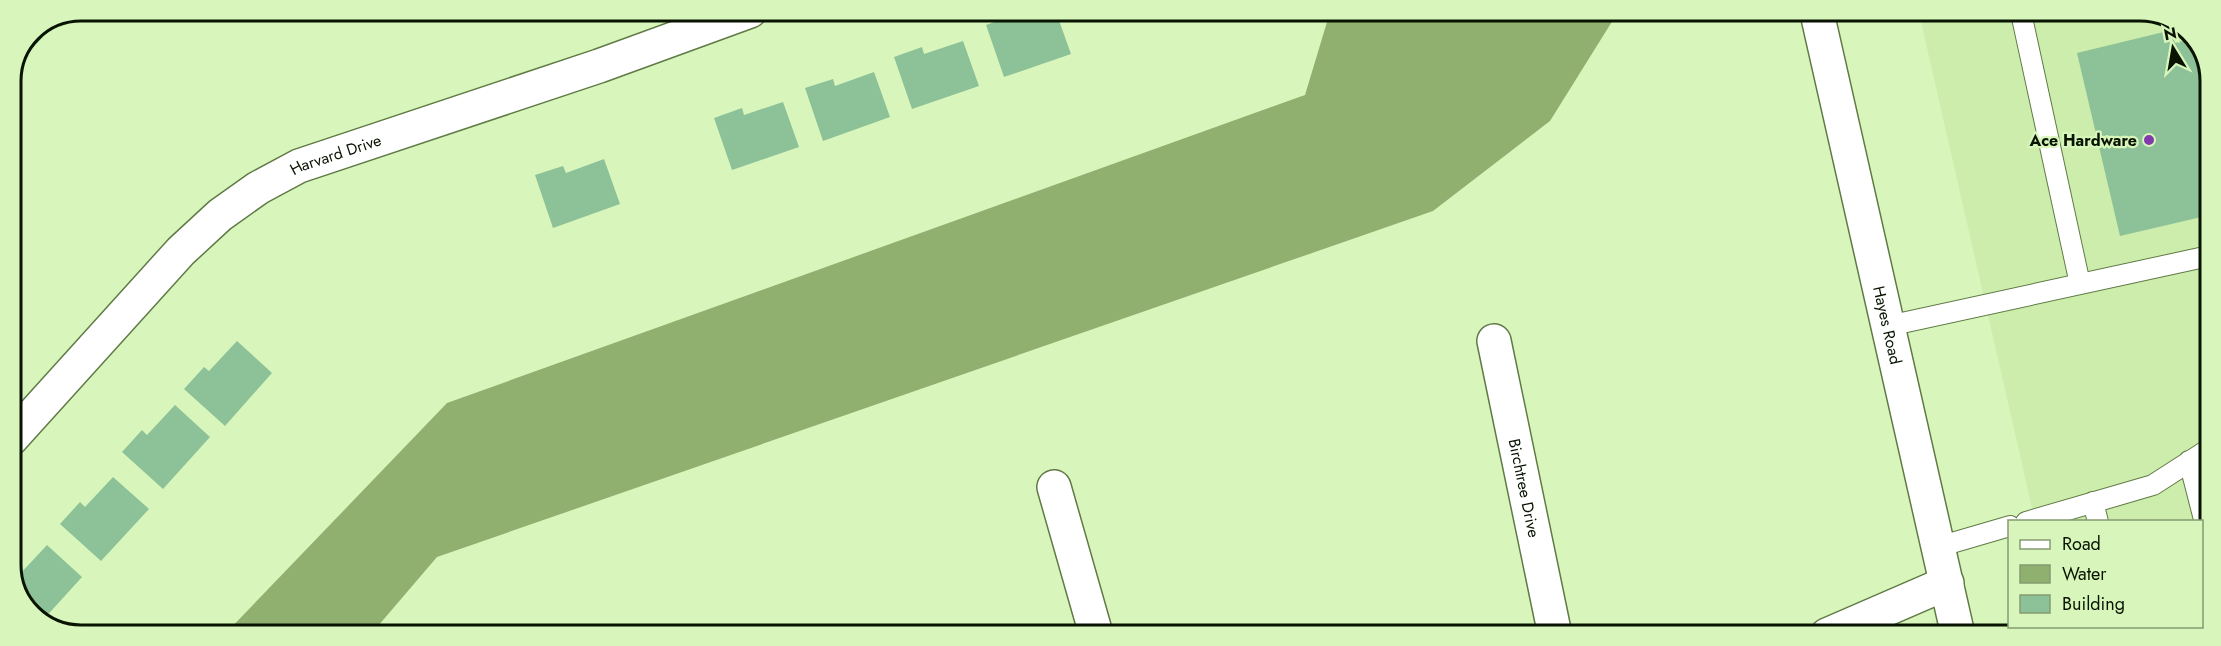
<svg xmlns="http://www.w3.org/2000/svg" width="2221" height="646" viewBox="0 0 2221 646" font-family="Jost,sans-serif">
  <style>
    .built { fill: #ccedac }
    .water { fill: #8fb06e }
    .building { fill: #8dc197 }
    .lines { fill: none; stroke-linecap: round; stroke-linejoin: round }
    .lane-casing { stroke: #607a46; stroke-width: 22 }
    .street-casing { stroke: #607a46; stroke-width: 36 }
    .secondary-casing { stroke: #607a46; stroke-width: 36 }
    .lane { stroke: #fff; stroke-width: 20 }
    .street { stroke: #fff; stroke-width: 33 }
    .secondary { stroke: #fff; stroke-width: 33 }
    .poi-dot { fill: #813aac; stroke: #d8f6bc; stroke-width: 2 }
    .labels { text-anchor: middle; stroke-width: 4.5; stroke-linejoin: round; paint-order: stroke }
    .poi-label { font-size: 16px; font-weight: bold; fill: #091301; stroke: #d8f6bc; text-anchor: end }
    .street-label { font-size: 16px; fill: #091301; stroke: #d8f6bc }
    .rim { fill: none; stroke: #091301; stroke-width: 3 }
  </style>
  <rect width="100%" height="100%" fill="#d8f6bc"/>
  <!-- built -->
  <path class="built" d="M1919,13H2158L2193,35L2210,76L2208,583L2202,593V522L2035,521Z
    M2059,627H2166L2140,635H2061Z"/>
  <!-- water -->
  <path class="water" d="M1330,12H1618L1550,121L1433,211L437,557L372,633H226L447,403L1305,95Z"/>
  <!-- building -->
  <path class="building" d="M1046,12H1056L1071,54L1004,77L986,25L1014,15L1016,22Z
    M53,22L55,24L29,52L24,48L32,31Z
    M2172,30L2175,43L2194,38L2210,76V215L2120,236L2077,53Z
    M963,41L979,86L912,109L894,57L922,47L924,54Z
    M874,72L890,117L823,141L805,88L833,79L835,86Z
    M783,102L799,147L732,170L714,118L742,108L744,115Z
    M604,159L620,204L553,228L535,175L563,166L566,173Z
    M237,341L272,373L225,426L184,389L204,367L209,371Z
    M175,405L210,437L163,489L122,452L142,430L147,435Z
    M113,477L149,509L101,561L60,524L80,502L85,507Z
    M47,545L82,577L43,620L25,608L12,572L14,570L19,575Z"/>
  <g class="lines">
    <!-- lane casing -->
    <g class="lane-casing">
      <path id="lane" d="M2021,13L2080,284
        M1888,326L2209,256
        M2189,461L2208,535
        M2093,502L2098,522
        M2026,522L2153,485L2209,449
        M1938,547L2010,526
        M2125,626L2127,635"/>
    </g>
    <!-- street casing -->
    <g class="street-casing">
      <g id="street">
        <path id="s1" d="M1494,341L1555,635"/>
        <path id="s2" d="M11,439L181,251L220,215L258,188L299,166L599,66L750,11"/>
        <path d="M1054,487L1096,634"/>
        <path d="M1827,635L1947,583"/>
      </g>
    </g>
    <!-- secondary casing -->
    <g class="secondary-casing">
      <g id="secondary">
        <path id="s3" d="M1817,13L1958,635"/>
      </g>
    </g>
    <!-- lane -->
    <use href="#lane" class="lane"/>
    <!-- street -->
    <use href="#street" class="street"/>
    <!-- secondary -->
    <use href="#secondary" class="secondary"/>
  </g>
  <!-- markers -->
  <circle class="poi-dot" cx="2149" cy="140" r="6"/>
  <g class="labels">
    <!-- poi labels -->
    <g class="poi-label">
      <text x="2137" y="146">Ace Hardware</text>
    </g>
    <!-- street labels -->
    <g class="street-label">
      <text dy="6" stroke="none"><textPath href="#s2" startOffset="438">Harvard Drive</textPath></text>
      <text dy="6" stroke="none"><textPath href="#s3" startOffset="320">Hayes Road</textPath></text>
      <text dy="6" stroke="none"><textPath href="#s1" startOffset="150">Birchtree Drive</textPath></text>
    </g>
  </g>
  <!-- crop -->
  <path d="M0 0H2221V646H0ZM81 21H2140A60 60 0 0 1 2200 81V565A60 60 0 0 1 2140 625H81A60 60 0 0 1 21 565V81A60 60 0 0 1 81 21Z" fill="#d8f6bc" fill-rule="evenodd"/>
  <path class="rim" d="M81 21H2140A60 60 0 0 1 2200 81V565A60 60 0 0 1 2140 625H81A60 60 0 0 1 21 565V81A60 60 0 0 1 81 21Z"/>
  <!-- legend -->
  <rect x="2008" y="520" width="195" height="108" fill="#d8f6bc" stroke="#859b71" stroke-width="1.5"/>
  <rect x="2020" y="540" width="30" height="9" fill="#ffffff" stroke="#859b71" stroke-width="1.5"/>
  <text x="2062" y="550" font-size="18" fill="#091301">Road</text>
  <rect x="2020" y="565" width="30" height="18" fill="#8fb06e" stroke="#859b71" stroke-width="1.5"/>
  <text x="2062" y="580" font-size="18" fill="#091301">Water</text>
  <rect x="2020" y="595" width="30" height="18" fill="#8dc197" stroke="#859b71" stroke-width="1.5"/>
  <text x="2062" y="610" font-size="18" fill="#091301">Building</text>
  <!-- north arrow -->
  <g transform="translate(2173 48) rotate(349)" stroke="#d8f6bc" stroke-width="4.5" paint-order="stroke">
  <path d="M0-4.5L10 22L0 15L-10 22Z" fill="#091301"/>
  <text y="-9" font-size="16" font-weight="bold" text-anchor="middle" fill="#091301">N</text>
  </g>
</svg>
